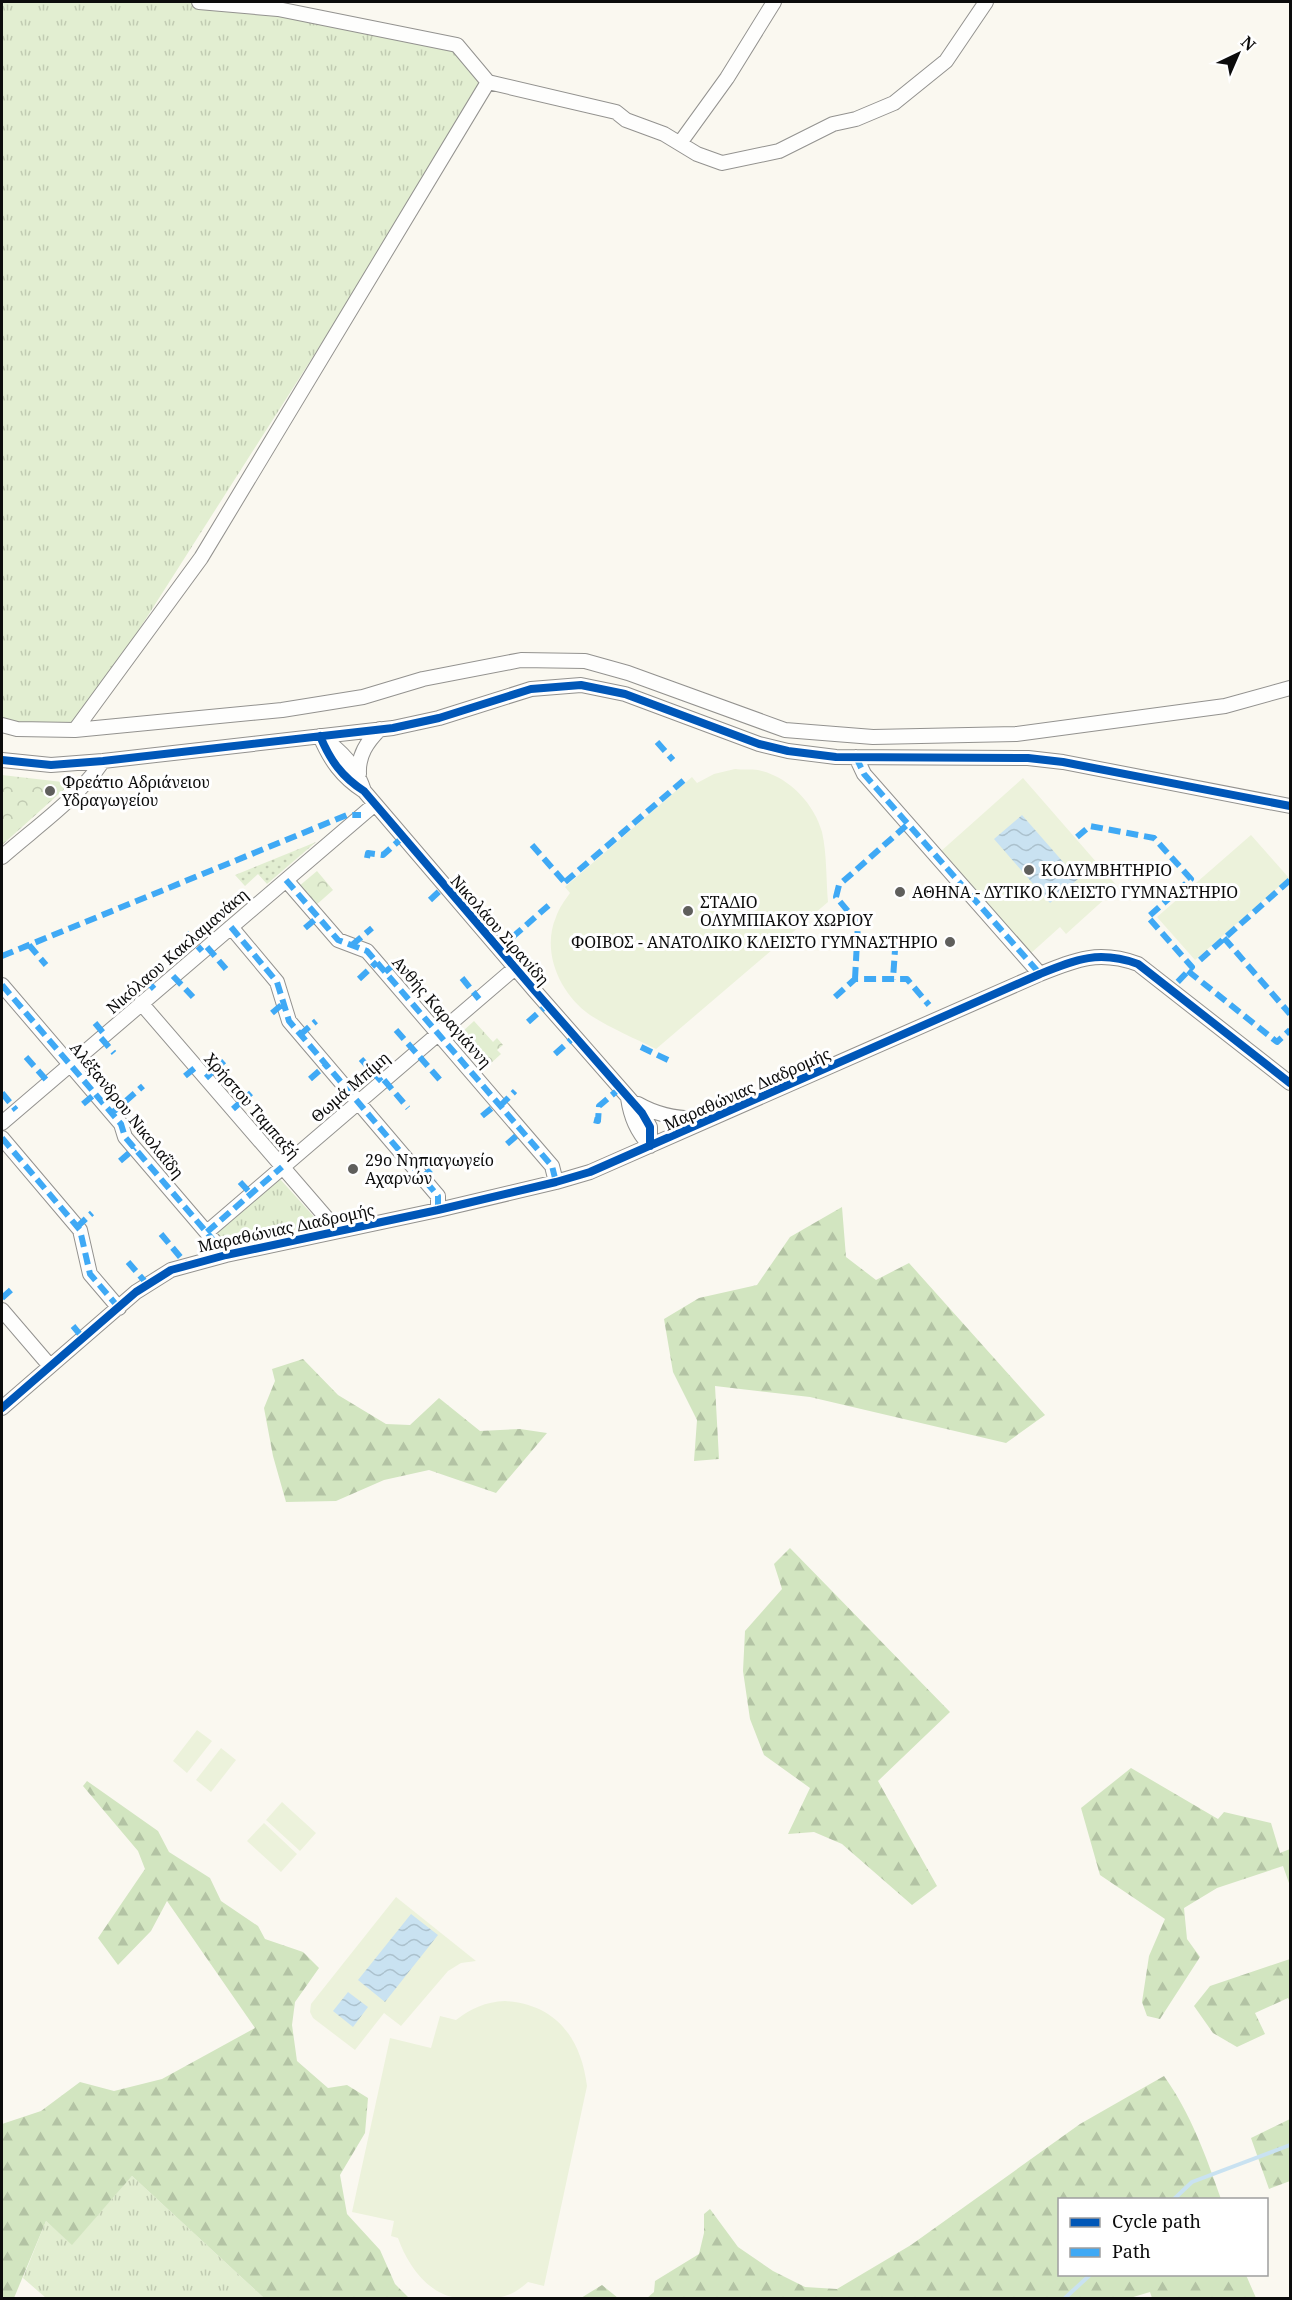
<svg xmlns="http://www.w3.org/2000/svg" width="1292" height="2300" viewBox="0 0 1292 2300" font-family="'Noto Serif',serif">
  <style>
    .grass { fill: url(#grass-tufts) }
    .forest { fill: url(#forest-firs) }
    .park { fill: url(#park-crowns) }
    .garden { fill: url(#garden-dots) }
    .pitch { fill: #ecf2db }
    .water { fill: url(#water-waves) }
    .lines { fill: none; stroke-linecap: round; stroke-linejoin: round }
    .stream { stroke: #c9e2f1; stroke-width: 4 }
    .minor-casing { stroke: #93928f; stroke-width: 16 }
    .minor { stroke: #fefefd; stroke-width: 14 }
    .quiet { stroke: #3fa9f5; stroke-width: 6; stroke-dasharray: 12 6; stroke-linecap: butt }
    .cycleway-casing { stroke: #fff; stroke-width: 11 }
    .cycleway { stroke: #0057b8; stroke-width: 8 }
    .poi-dot { fill: #5f5f5c; stroke: #fff; stroke-width: 2 }
    .labels { text-anchor: middle; stroke-width: 6; stroke-linejoin: round; paint-order: stroke }
    .poi-label { font-size: 16px; fill: #0c0c0c; stroke: #fff; text-anchor: start }
    .street-label { font-size: 16px; fill: #0c0c0c; stroke: #fff }
  </style>
  <defs>
    <pattern id="grass-tufts" width="24" height="20" patternUnits="userSpaceOnUse" patternTransform="scale(1.5)"><rect width="24" height="20" fill="#e2eed1"/><path d="M3 7l-1-3M5 7V3M7 7l1-3M15 17l-1-3M17 17v-4M19 17l1-3" fill="none" stroke="#c1cbb2"/></pattern>
    <pattern id="forest-firs" width="22" height="20" patternUnits="userSpaceOnUse" patternTransform="scale(1.5)"><rect width="22" height="20" fill="#d2e5c0"/><path d="M5 1l3.5 6h-7zM16 11l3.5 6h-7z" fill="#b3c3a4"/></pattern>
    <pattern id="park-crowns" width="20" height="18" patternUnits="userSpaceOnUse" patternTransform="scale(1.5)"><rect width="20" height="18" fill="#e2eed1"/><path d="M2 6a3 3 0 1 1 6 0M12 15a3 3 0 1 1 6 0" fill="none" stroke="#c1cbb2"/></pattern>
    <pattern id="garden-dots" width="8" height="8" patternUnits="userSpaceOnUse" patternTransform="scale(1.5)"><rect width="8" height="8" fill="#e2eed1"/><path d="M2 2h.1M6 6h.1" fill="none" stroke="#c1cbb2" stroke-width="1.8" stroke-linecap="round"/></pattern>
    <pattern id="water-waves" width="16" height="10" patternUnits="userSpaceOnUse" patternTransform="scale(1.5)"><rect width="16" height="10" fill="#c9e2f1"/><path d="M0 5q4-4 8 0t8 0" fill="none" stroke="#abc1cd"/></pattern>
  </defs>
  <rect width="100%" height="100%" fill="#faf8f0"/>
  <!-- grass -->
  <path class="grass" d="M2,2H199L457,45L488,82L75,730L2,722Z
    M278,1179H280L317,1220V1226L223,1246L216,1237L215,1228Z
    M132,2176L264,2298H46L23,2278L46,2221L72,2244Z"/>
  <!-- forest -->
  <path class="forest" d="M842,1207L846,1257L876,1280L909,1263L1045,1415L1006,1443L810,1397L715,1386L719,1459L694,1461L697,1420L673,1372L664,1319L699,1298L757,1285L790,1237Z
    M303,1359L338,1395L386,1424L410,1425L439,1398L480,1431L520,1429L547,1433L496,1493L429,1470L384,1480L336,1501L286,1502L273,1456L264,1408L275,1381L272,1369Z
    M790,1548L950,1712L878,1781L937,1886L912,1905L842,1844L814,1832L788,1834L810,1788L764,1755L750,1719L743,1671L745,1631L782,1589L774,1564Z
    M1131,1768L1218,1819L1224,1812L1271,1823L1280,1853L1290,1849V1886L1283,1866L1217,1888L1184,1908L1187,1939L1200,1957L1160,2019L1147,2016L1142,2002L1149,1956L1165,1919L1100,1875L1081,1808Z
    M87,1781L158,1831L169,1852L210,1878L221,1901L258,1926L265,1939L303,1952L319,1968L295,2002L292,2025L297,2061L328,2088L347,2085L368,2098L365,2133L340,2175L347,2214L380,2250L395,2284L409,2298H264L132,2176L72,2245L46,2221L14,2298H2V2124L41,2111L80,2082L114,2091L162,2079L255,2028L167,1901L151,1931L118,1965L98,1938L145,1869L138,1851L83,1786Z
    M1290,1959V2002L1288,1998L1255,2013L1265,2034L1237,2047L1213,2033L1194,2006L1210,1986Z
    M1164,2076C1191,2114 1206,2156 1221,2199L1060,2200V2274L1246,2275L1256,2298H1152L1150,2292L1130,2298H647L654,2292L655,2281L699,2254L704,2233V2214L710,2209L738,2247L773,2271L805,2287L837,2289L911,2245L1080,2124Z
    M1290,2119V2181L1269,2189L1251,2138Z
    M602,2285L618,2298H581Z"/>
  <!-- park -->
  <path class="park" d="M2,775L71,783L2,845Z
    M317,871L333,890L315,906L298,887Z
    M474,1021L493,1042L497,1038L503,1045L497,1050L501,1054L490,1064L462,1032Z"/>
  <!-- garden -->
  <path class="garden" d="M316,842L267,884L258,874L245,886L235,875Z"/>
  <!-- pitch -->
  <path class="pitch" d="M735,769C742,770 751,769 758,770C788,776 814,803 822,832C827,854 826,879 828,902L656,1049C634,1038 610,1028 590,1015C560,994 541,952 556,917C559,908 565,900 570,893L565,887L692,777L697,783L714,774Z
    M1023,778L1118,887L1066,934L1060,927L1030,954L940,852Z
    M1251,835L1289,878L1195,960L1157,917Z
    M197,1730L212,1741L187,1773L173,1761Z
    M221,1748L236,1760L211,1792L196,1780Z
    M282,1802L316,1833L300,1851L266,1820Z
    M264,1823L297,1854L281,1872L247,1841Z
    M396,1897L476,1961L461,1963L448,1971L401,2026L384,2013L355,2050L313,2018L310,2012L311,2004Z
    M505,2001C556,2004 581,2038 587,2086L544,2286L528,2282C511,2297 503,2298 481,2298C474,2298 465,2299 458,2298C428,2295 407,2264 398,2238L391,2236L394,2221L352,2212L390,2038L431,2048L440,2016L456,2020C472,2008 485,2002 505,2001Z"/>
  <!-- water -->
  <path class="water" d="M1022,815L1078,879L1050,903L994,839Z
    M411,1914L438,1935L385,2002L358,1980Z
    M348,1992L368,2007L353,2027L333,2011Z"/>
  <g class="lines">
    <!-- stream -->
    <path class="stream" d="M1173,2200L1192,2182L1290,2145
      M1065,2298L1091,2274"/>
    <!-- minor casing -->
    <g class="minor-casing">
      <path id="minor" d="M488,82L616,112L626,120L664,134L697,154L722,163L779,151L833,124L856,119L894,103L946,61L986,2
        M680,143L727,78L774,2
        M2,725L17,729L75,730L282,710L363,697L423,679L521,660L585,661L628,673L785,730L873,737L1016,734L1225,706L1290,688
        M75,730L201,558L488,82L457,45L278,9L199,2
        M320,736C330,760 342,777 364,791L535,991L642,1113L650,1127V1146
        M320,736C342,751 356,766 364,791
        M856,757L864,774L1040,974
        M2,760L51,765L103,761L393,728L439,718L531,689L581,685L625,694L759,744L788,751L836,757L1028,758L1063,762L1290,806
        M359,774C358,755 367,742 380,729
        M2,857C36,827 77,799 103,761
        M286,880L338,940L367,951L552,1166L556,1182
        M231,927L277,982L289,1021L438,1196V1210
        M2,985L121,1124L125,1137L226,1255
        M141,1003L337,1230
        M628,1098C631,1118 637,1131 650,1146
        M638,1104C659,1116 681,1120 706,1118
        M2,1123L375,804
        M2,1138L80,1230L90,1274L119,1308
        M207,1232L515,968
        M2,1310L50,1366
        M2,1408L136,1292L171,1270L226,1255L438,1210L556,1182L590,1172L1040,974C1077,959 1099,950 1138,964L1290,1083"/>
    </g>
    <!-- minor -->
    <use href="#minor" class="minor"/>
    <!-- quiet -->
    <path class="quiet" d="M657,742L673,760
      M856,757L864,774L1040,974
      M1077,837L1090,826L1154,838L1191,879L1148,917L1192,967L1171,989
      M532,845L567,885
      M367,858L368,853L383,855L403,837
      M286,880L338,940L367,951L552,1166L556,1182
      M565,882L684,780
      M430,900L445,886
      M231,927L277,982L289,1021L438,1196V1210
      M305,928L318,917
      M186,933L202,951
      M1224,938L1290,1014
      M857,941L894,944L895,950L893,979
      M29,945L46,965
      M352,945L372,928
      M207,947L226,969
      M499,949L549,905
      M2,956L347,815H361
      M1200,960L1290,880
      M1188,971L1277,1042L1290,1030
      M385,972L399,960
      M173,976L193,997
      M462,978L479,999
      M359,979L377,962
      M855,979L858,923L836,897L839,885L908,824
      M146,980L156,991
      M2,985L121,1124L125,1137L226,1255
      M835,997L855,979H907L929,1005
      M272,1013L284,1003
      M528,1022L547,1005
      M95,1023L105,1035
      M396,1030L440,1080
      M300,1035L316,1021
      M101,1038L114,1053
      M641,1047L672,1062
      M555,1054L574,1037
      M26,1057L49,1083
      M361,1059L382,1082
      M185,1076L196,1067
      M206,1078L224,1061
      M310,1079L326,1065
      M384,1080L408,1108
      M2,1093L16,1110
      M83,1104L95,1094
      M500,1106L515,1091
      M233,1109L251,1093
      M112,1113L143,1086
      M482,1116L498,1103
      M594,1120L598,1121L599,1106L619,1089
      M2,1138L80,1230L90,1274L119,1308
      M507,1144L522,1131
      M120,1161L135,1148
      M422,1178L438,1163
      M240,1182L251,1194
      M77,1227L92,1213
      M207,1232L282,1167
      M161,1234L187,1265
      M128,1262L147,1284
      M2,1298L12,1289
      M73,1326L83,1338"/>
    <!-- cycleway casing -->
    <g class="cycleway-casing">
      <path id="cycleway" d="M320,736C330,760 342,777 364,791L535,991L642,1113L650,1127V1146
        M2,760L51,765L103,761L393,728L439,718L531,689L581,685L625,694L759,744L788,751L836,757L1028,758L1063,762L1290,806
        M2,1408L136,1292L171,1270L226,1255L438,1210L556,1182L590,1172L1040,974C1077,959 1099,950 1138,964L1290,1083"/>
    </g>
    <!-- cycleway -->
    <use href="#cycleway" class="cycleway"/>
  </g>
  <!-- markers -->
  <g class="poi-dot">
    <circle cx="50" cy="791" r="6"/>
    <circle cx="1029" cy="870" r="6"/>
    <circle cx="900" cy="892" r="6"/>
    <circle cx="688" cy="911" r="6"/>
    <circle cx="950" cy="942" r="6"/>
    <circle cx="353" cy="1169" r="6"/>
  </g>
  <g class="labels">
    <!-- poi labels -->
    <g class="poi-label">
      <text x="62" y="788">Φρεάτιο Αδριάνειου<tspan x="62" dy="18">Υδραγωγείου</tspan></text>
      <text x="1041" y="876">ΚΟΛΥΜΒΗΤΗΡΙΟ</text>
      <text x="912" y="898">ΑΘΗΝΑ - ΔΥΤΙΚΟ ΚΛΕΙΣΤΟ ΓΥΜΝΑΣΤΗΡΙΟ</text>
      <text x="700" y="908">ΣΤΑΔΙΟ<tspan x="700" dy="18">ΟΛΥΜΠΙΑΚΟΥ ΧΩΡΙΟΥ</tspan></text>
      <text x="938" y="948" text-anchor="end">ΦΟΙΒΟΣ - ΑΝΑΤΟΛΙΚΟ ΚΛΕΙΣΤΟ ΓΥΜΝΑΣΤΗΡΙΟ</text>
      <text x="365" y="1166">29ο Νηπιαγωγείο<tspan x="365" dy="18">Αχαρνών</tspan></text>
    </g>
    <!-- street labels -->
    <g class="street-label">
      <text transform="translate(500 930) rotate(49)" y="6">Νικολάου Σιρανίδη</text>
      <text transform="translate(177 951) rotate(-41)" y="6">Νικόλαου Κακλαμανάκη</text>
      <text transform="translate(442 1012) rotate(49)" y="6">Ανθής Καραγιάννη</text>
      <text transform="translate(350 1087) rotate(-41)" y="6">Θωμά Μπίμη</text>
      <text transform="translate(747 1089) rotate(-24)" y="6">Μαραθώνιας Διαδρομής</text>
      <text transform="translate(252 1106) rotate(49)" y="6">Χρήστου Ταμπαξή</text>
      <text transform="translate(127 1110) rotate(51)" y="6">Αλέξανδρου Νικολαΐδη</text>
      <text transform="translate(286 1228) rotate(-12)" y="6">Μαραθώνιας Διαδρομής</text>
    </g>
  </g>
  <!-- border -->
  <rect width="1292" height="2300" fill="none" stroke="#0c0c0c" stroke-width="6"/>
  <!-- legend -->
  <rect x="1058" y="2198" width="210" height="78" fill="#ffffff" stroke="#9e9e9e" stroke-width="1.5"/>
  <rect x="1070" y="2218" width="30" height="9" fill="#0057b8" stroke="#9e9e9e" stroke-width="1.5"/>
  <text x="1112" y="2228" font-size="18" fill="#0c0c0c">Cycle path</text>
  <rect x="1070" y="2248" width="30" height="9" fill="#3fa9f5" stroke="#9e9e9e" stroke-width="1.5"/>
  <text x="1112" y="2258" font-size="18" fill="#0c0c0c">Path</text>
  <!-- north arrow -->
  <g transform="translate(1238 54) rotate(44)" stroke="#ffffff" stroke-width="4.5" paint-order="stroke">
  <path d="M0-4.5L10 22L0 15L-10 22Z" fill="#0c0c0c"/>
  <text y="-9" font-size="16" font-weight="bold" text-anchor="middle" fill="#0c0c0c">N</text>
  </g>
</svg>
